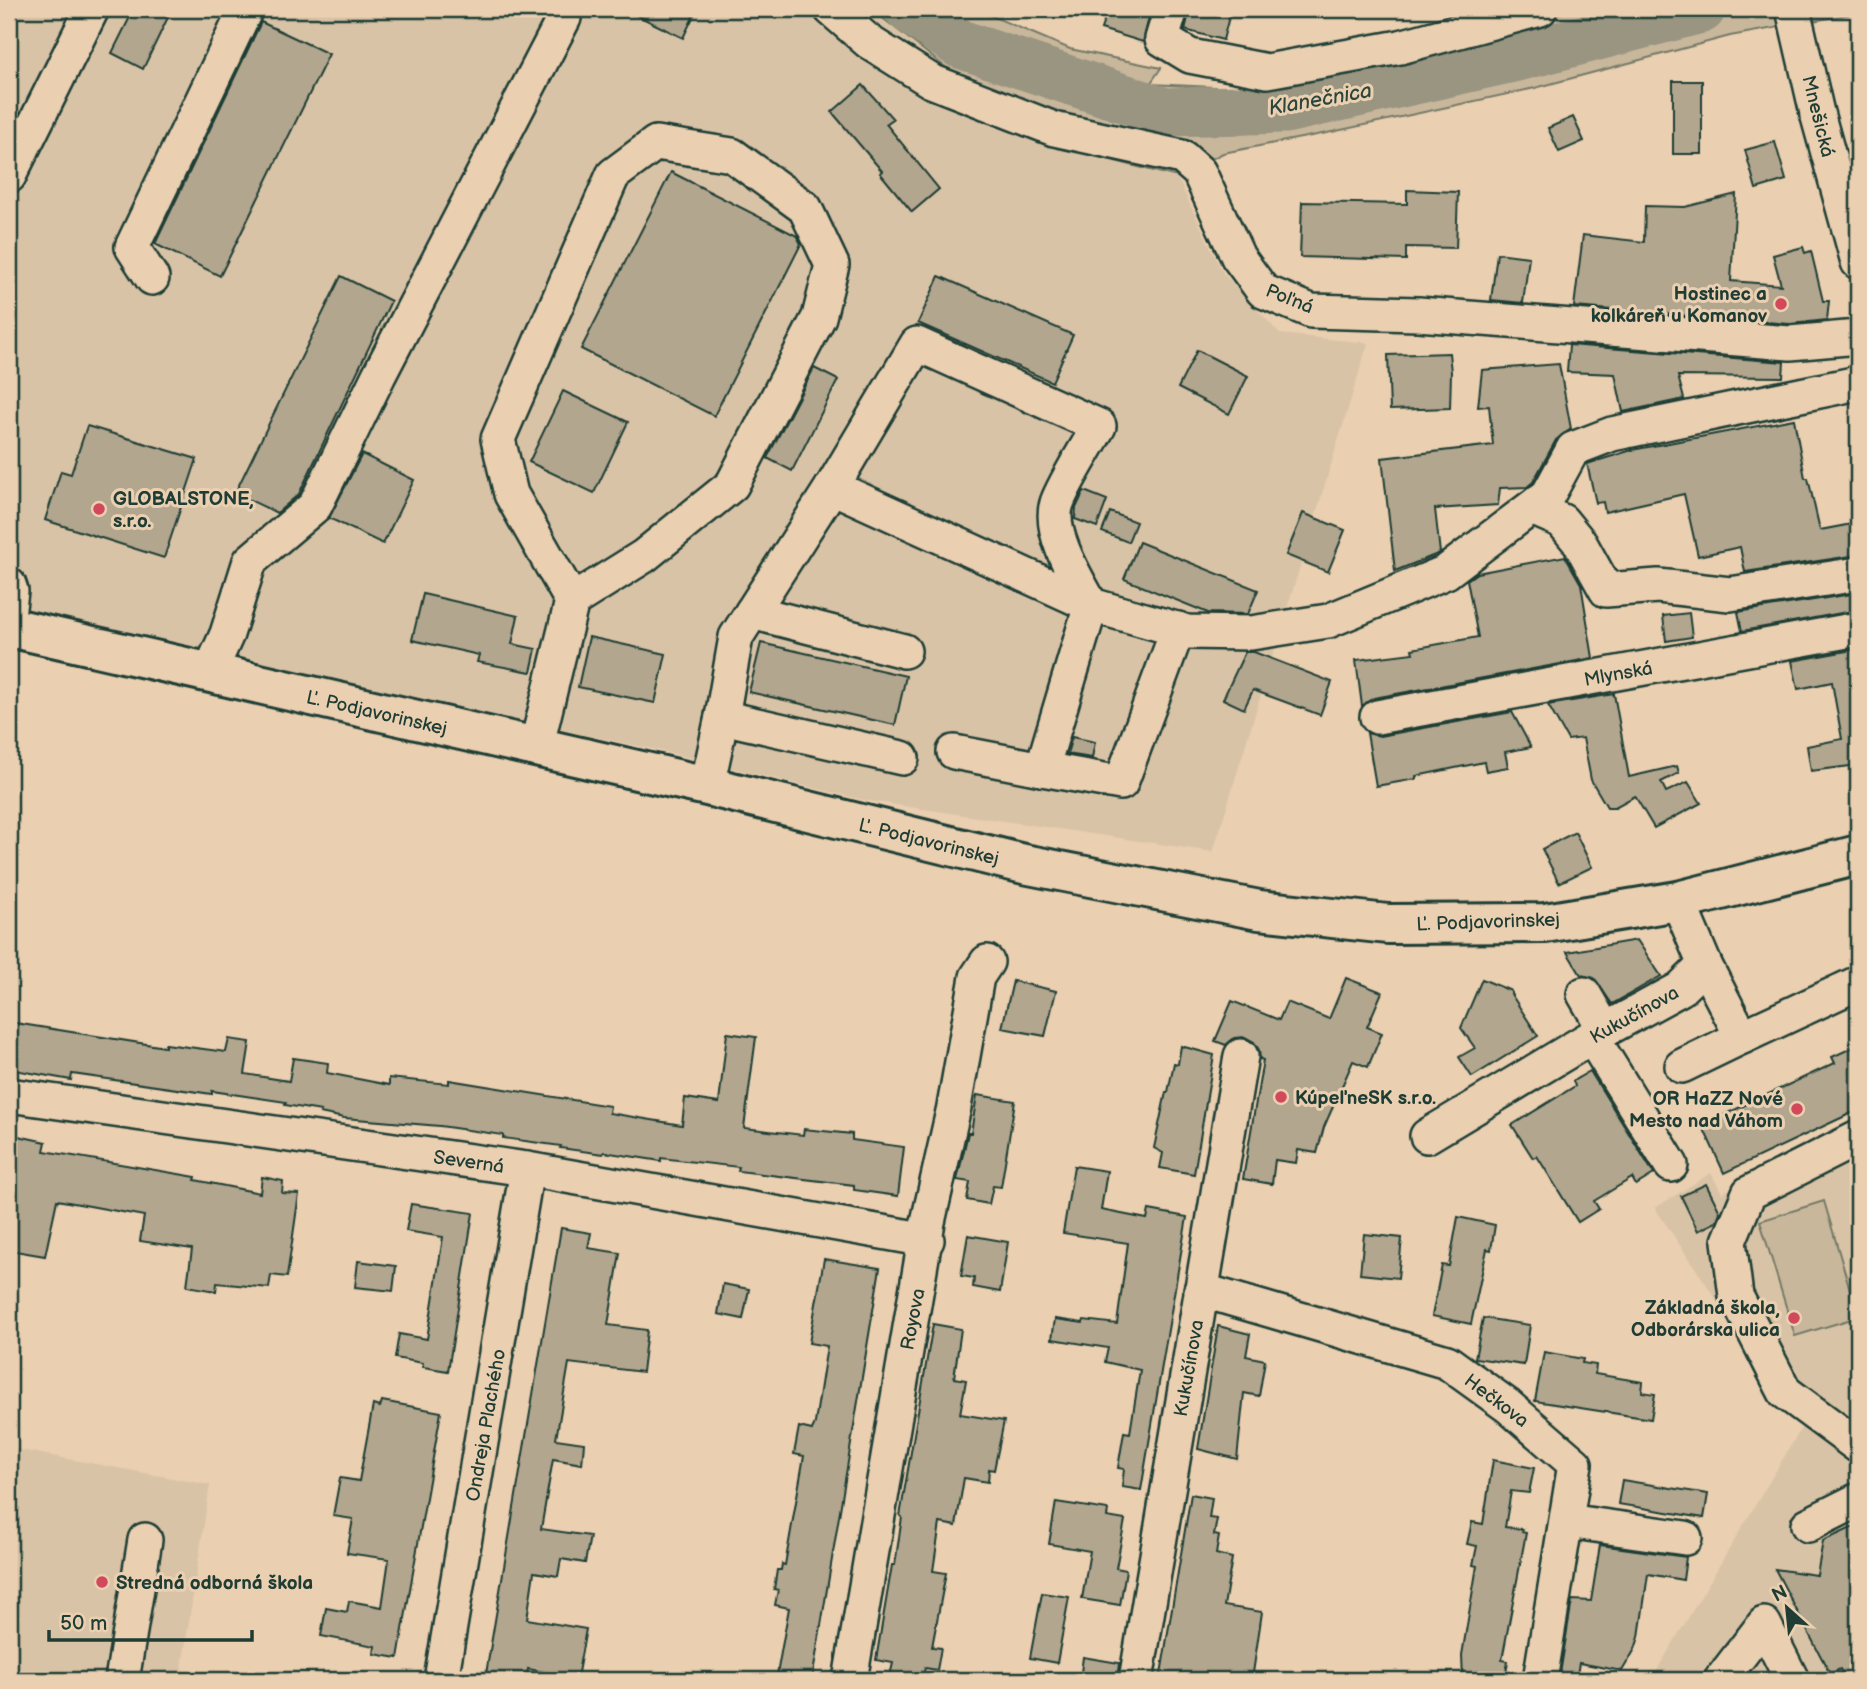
<svg xmlns="http://www.w3.org/2000/svg" width="1867" height="1689" font-family="'Balsamiq Sans',sans-serif">
<style>
.built{fill:#d9c3a6}
.green{fill:#c9b79c;stroke:#747a68;stroke-width:2}
.lines{fill:none;stroke-linecap:round;stroke-linejoin:round}
.river{stroke:#999580;stroke-width:49}
.building{fill:#b2a68e;stroke:#1f3d34;stroke-width:2}
.minor-casing{stroke:#1f3d34;stroke-width:38}
.major-casing{stroke:#1f3d34;stroke-width:44}
.minor{stroke:#eacfb1;stroke-width:33}
.major{stroke:#eacfb1;stroke-width:38}
.poi-dot{fill:#d1495b;stroke:#eacfb1;stroke-width:2.5}
.labels{text-anchor:middle;stroke-width:6;stroke-linejoin:round;paint-order:stroke}
.street-label{font-size:19px;fill:#1f3d34;stroke:#eacfb1}
.poi-label{font-size:19px;font-weight:bold;fill:#1f3d34;stroke:#eacfb1;text-anchor:end}
.water-label{font-size:21px;font-style:italic;fill:#2b463c;stroke:#eacfb1}
</style>
<rect width="100%" height="100%" fill="#eacfb1"/>
<filter id="ink" filterUnits="userSpaceOnUse"><feTurbulence type="fractalNoise" baseFrequency=".0143" numOctaves="2"/><feDisplacementMap in="SourceGraphic" scale="14" xChannelSelector="R" yChannelSelector="G"/><feConvolveMatrix kernelMatrix="1 2 1 2 8 2 1 2 1" color-interpolation-filters="sRGB"/></filter>
<g filter="url(#ink)">
<g class="built">
<polygon points="9,9 871,9 1041,142 1177,177 1223,273 1280,334 1368,343 1213,852 863,800 657,750 318,680 9,608"/>
<polygon points="1858,1122 1858,1680 1651,1680 1802,1427 1655,1208 1711,1173 1722,1193"/>
<polygon points="9,1448 210,1485 180,1680 9,1680"/>
</g>
<g class="green">
<polygon points="871,9 975,9 1070,49 1161,68 1150,84 1281,90 1471,33 1578,9 1858,9 1858,13 1730,36 1535,88 1327,133 1223,153 1177,177 1041,142"/>
<polygon points="1824,1201 1858,1317 1795,1336 1760,1221"/>
</g>
<g class="lines">
<polyline class="river" points="909,9 960,44 1165,112 1285,109 1521,56 1701,9"/>
</g>
<g class="building">
<polygon points="134,9 172,9 143,69 112,53"/>
<polygon points="624,9 697,9 683,38"/>
<polygon points="1108,9 1151,9 1143,42 1101,29"/>
<polygon points="1190,9 1231,9 1223,40 1185,30"/>
<polygon points="261,22 329,54 220,276 155,244"/>
<rect x="1673" y="81" width="29" height="73"/>
<polygon points="863,85 893,119 886,124 939,189 912,212 880,173 882,171 832,112"/>
<polygon points="1573,117 1584,141 1559,152 1548,128"/>
<polygon points="1775,142 1786,180 1756,189 1745,150"/>
<polygon points="671,172 797,236 801,244 714,416 581,349"/>
<polygon points="1407,190 1458,192 1456,248 1406,247 1406,260 1300,257 1302,202 1407,204"/>
<polygon points="1736,194 1731,281 1781,285 1773,255 1803,247 1805,253 1811,251 1823,301 1829,301 1827,320 1790,324 1574,307 1583,235 1644,242 1645,206 1685,207"/>
<polygon points="1497,253 1529,257 1523,303 1491,300"/>
<polygon points="341,276 391,301 299,494 277,513 235,493"/>
<polygon points="939,276 1073,335 1052,382 918,323"/>
<polygon points="1569,345 1784,362 1783,377 1678,376 1684,399 1623,412 1615,374 1567,372"/>
<polygon points="1197,350 1248,376 1229,414 1178,388"/>
<polygon points="1449,353 1451,372 1450,408 1390,410 1388,355"/>
<polygon points="1559,364 1571,429 1556,440 1533,482 1527,487 1500,488 1498,505 1435,509 1440,553 1395,571 1382,458 1493,445 1489,406 1478,407 1482,370"/>
<polygon points="814,368 838,380 792,471 767,458"/>
<polygon points="563,391 628,422 594,493 529,462"/>
<polygon points="1794,419 1805,478 1808,478 1820,530 1852,524 1858,555 1745,572 1740,547 1698,556 1684,494 1605,512 1603,502 1596,503 1587,464 1632,450"/>
<polygon points="87,426 197,459 164,558 45,520 61,471 71,474"/>
<polygon points="362,454 414,480 383,544 329,518"/>
<polygon points="1084,491 1107,500 1097,527 1075,519 1076,508"/>
<polygon points="1110,512 1136,522 1128,542 1102,532"/>
<polygon points="1303,513 1345,530 1328,572 1286,555"/>
<polygon points="1139,542 1258,590 1248,614 1208,613 1124,579"/>
<polygon points="1565,556 1581,584 1593,658 1374,698 1362,706 1356,660 1413,653 1412,649 1478,637 1467,580 1477,573"/>
<polygon points="1858,593 1858,610 1742,631 1738,612"/>
<polygon points="423,594 518,616 512,644 536,649 531,672 477,662 479,655 412,640"/>
<polygon points="1689,613 1692,637 1666,641 1663,616"/>
<polygon points="589,637 666,654 655,703 578,687"/>
<polygon points="761,643 906,676 895,725 749,692"/>
<polygon points="1858,649 1858,765 1811,771 1807,746 1842,739 1832,682 1798,689 1792,661"/>
<polygon points="1245,652 1254,652 1332,682 1320,715 1253,690 1244,709 1223,699"/>
<polygon points="1614,694 1629,777 1677,766 1679,773 1661,782 1666,792 1688,782 1701,803 1654,828 1635,796 1615,807 1607,807 1591,780 1583,738 1568,740 1548,705"/>
<polygon points="1512,712 1531,747 1505,752 1508,767 1486,771 1484,762 1416,776 1416,779 1376,786 1367,733 1380,736"/>
<polygon points="1072,737 1095,742 1092,758 1067,754"/>
<polygon points="1575,832 1592,867 1559,883 1542,849"/>
<polygon points="1637,940 1661,976 1612,1004 1594,978 1581,975 1567,952"/>
<polygon points="1346,978 1382,992 1367,1027 1382,1033 1368,1067 1353,1061 1324,1127 1317,1153 1298,1150 1296,1163 1275,1160 1272,1184 1243,1179 1263,1060 1260,1059 1259,1050 1254,1042 1245,1037 1234,1038 1226,1045 1215,1041 1232,1001 1279,1020 1287,1002 1329,1019"/>
<polygon points="1482,979 1511,991 1511,994 1538,1036 1472,1077 1459,1057 1475,1048 1461,1028"/>
<polygon points="1013,981 1056,991 1045,1036 1002,1028"/>
<polygon points="9,1022 165,1047 165,1044 226,1052 229,1039 250,1042 245,1074 289,1081 293,1058 328,1063 327,1073 389,1085 389,1078 449,1084 449,1080 610,1106 609,1113 682,1125 685,1098 719,1103 727,1033 756,1037 744,1128 803,1135 804,1129 852,1134 852,1140 904,1147 898,1196 854,1190 854,1185 738,1171 739,1167 661,1158 661,1161 604,1152 603,1154 560,1148 561,1146 503,1138 503,1135 440,1126 344,1118 320,1113 321,1111 285,1105 286,1102 212,1091 212,1094 72,1074 71,1080 9,1069"/>
<polygon points="1858,1045 1858,1110 1724,1173 1702,1125 1835,1063 1832,1057"/>
<polygon points="1181,1046 1214,1055 1194,1174 1160,1168 1163,1153 1154,1148 1166,1092 1168,1092 1174,1063 1178,1064"/>
<polygon points="1590,1071 1654,1174 1636,1185 1632,1178 1594,1201 1599,1209 1578,1222 1537,1156 1533,1158 1512,1125 1575,1086 1573,1081"/>
<polygon points="977,1095 1015,1101 1001,1187 993,1186 989,1204 967,1200 970,1182 957,1180 968,1133 971,1133"/>
<polygon points="9,1134 46,1142 44,1151 196,1177 195,1180 260,1193 262,1177 283,1181 282,1193 299,1194 287,1277 271,1275 269,1288 217,1283 216,1291 187,1286 192,1249 140,1241 144,1216 57,1200 45,1256 9,1250"/>
<polygon points="1074,1166 1107,1171 1101,1210 1147,1219 1149,1210 1187,1217 1141,1490 1122,1487 1124,1469 1118,1468 1124,1432 1130,1433 1140,1370 1105,1362 1108,1348 1052,1339 1055,1319 1083,1323 1084,1320 1117,1324 1128,1243 1063,1233"/>
<polygon points="1706,1184 1720,1212 1716,1222 1698,1231 1681,1196"/>
<polygon points="411,1204 473,1213 448,1371 423,1367 423,1363 395,1358 399,1334 427,1339 443,1237 406,1231"/>
<polygon points="1458,1217 1495,1225 1491,1250 1487,1249 1471,1324 1432,1316 1442,1265 1449,1266"/>
<polygon points="561,1228 591,1233 588,1248 620,1253 608,1325 647,1330 642,1372 569,1363 556,1439 584,1443 582,1464 553,1459 541,1529 590,1536 585,1563 561,1559 558,1576 534,1572 527,1619 586,1629 577,1678 528,1669 526,1680 485,1680"/>
<polygon points="1364,1234 1402,1238 1398,1278 1360,1274"/>
<polygon points="968,1235 1008,1242 1000,1292 973,1287 974,1278 961,1276"/>
<polygon points="824,1259 880,1268 812,1680 776,1680 789,1608 775,1605 778,1590 774,1589 777,1570 781,1570 782,1564 785,1565 804,1456 794,1454 799,1427 812,1430 815,1423 827,1346 809,1343"/>
<polygon points="358,1261 396,1266 393,1291 355,1287"/>
<polygon points="723,1284 749,1289 743,1319 718,1314"/>
<polygon points="1483,1318 1530,1325 1524,1365 1475,1358"/>
<polygon points="933,1324 961,1329 954,1378 966,1380 960,1414 1004,1421 994,1470 989,1469 988,1482 964,1478 956,1526 940,1523 933,1571 946,1573 932,1647 941,1648 937,1670 925,1668 922,1680 889,1680 893,1663 876,1660 892,1565 895,1565 902,1517 900,1516"/>
<polygon points="1218,1326 1250,1334 1246,1356 1265,1360 1259,1396 1244,1393 1237,1459 1198,1449"/>
<polygon points="1544,1352 1583,1359 1582,1363 1596,1365 1595,1374 1643,1382 1642,1392 1655,1394 1651,1419 1535,1401"/>
<polygon points="382,1401 441,1412 398,1658 374,1654 375,1646 321,1636 326,1608 347,1612 349,1601 382,1607 389,1559 347,1553 353,1519 333,1516 340,1478 359,1481 373,1405 380,1407"/>
<polygon points="1493,1460 1534,1468 1529,1493 1511,1491 1505,1527 1523,1529 1522,1532 1526,1533 1502,1660 1508,1661 1505,1680 1463,1680 1462,1655 1477,1566 1473,1565 1477,1546 1467,1544 1472,1522 1483,1524"/>
<polygon points="1622,1480 1708,1494 1704,1518 1618,1504"/>
<polygon points="1191,1494 1212,1498 1209,1518 1217,1519 1214,1535 1219,1536 1216,1554 1232,1558 1224,1606 1262,1612 1252,1680 1160,1680"/>
<polygon points="1056,1502 1108,1510 1107,1517 1125,1520 1116,1568 1126,1570 1120,1605 1082,1599 1090,1551 1049,1544"/>
<polygon points="1858,1525 1858,1680 1846,1680 1840,1669 1830,1674 1775,1569 1817,1575 1823,1541"/>
<polygon points="1600,1545 1686,1557 1683,1580 1648,1574 1639,1637 1635,1649 1622,1671 1579,1663 1576,1680 1559,1680 1572,1600 1591,1601"/>
<polygon points="1042,1593 1069,1597 1057,1663 1030,1658"/>
<polygon points="1083,1657 1119,1663 1117,1680 1080,1680"/>
</g>
<g class="lines">
<defs>
<g id="minor">
<polyline points="831,9 869,42 931,81 1054,129 1182,157 1199,172 1238,257 1263,291 1311,311 1418,314 1790,343 1858,337"/>
<polyline points="1171,9 1162,39 1190,56 1267,71 1400,47 1540,9"/>
<polyline points="1793,9 1817,113 1858,262"/>
<polyline points="9,176 92,9"/>
<polyline points="152,278 132,247 246,9"/>
<path d="M 832,487 L 917,344 L 1099,426 C 1087,448 1065,481 1057,503 C 1047,532 1078,581 1091,605 L 1187,632 L 1251,633 L 1328,621 L 1446,572 L 1548,495 L 1573,449 L 1612,434 L 1858,383"/>
<polyline points="1532,508 1562,521 1580,543 1606,590 1658,586 1730,594 1858,574"/>
<polyline points="9,585 11,591 9,608"/>
<polyline points="752,612 904,651"/>
<polyline points="209,674 227,634 250,561 315,506 379,375 564,18"/>
<polyline points="722,717 736,637 832,487 1091,605 1042,769 954,752"/>
<polyline points="1377,717 1858,629"/>
<polyline points="536,748 572,601 644,556 732,485 819,317 832,265 805,208 732,155 656,143 613,175 498,439 511,494 572,601"/>
<polyline points="1042,769 1121,783 1178,629"/>
<polyline points="707,786 722,717 902,758"/>
<polyline points="1705,965 1742,1037 1858,983"/>
<polyline points="1584,994 1605,1030"/>
<polyline points="1592,1037 1671,1165"/>
<polyline points="1682,1066 1742,1037"/>
<polyline points="9,1095 527,1169 927,1240"/>
<polyline points="1427,1136 1592,1037 1680,989 1705,965 1678,901"/>
<polyline points="1858,1138 1749,1193 1729,1241 1736,1296 1785,1392 1858,1446"/>
<polyline points="1201,1290 1447,1362 1508,1406 1575,1464 1540,1680"/>
<polyline points="1567,1521 1685,1538"/>
<polyline points="1808,1525 1858,1500"/>
<polyline points="122,1680 145,1540"/>
<polyline points="441,1680 527,1169"/>
<polyline points="850,1680 928,1222 954,1107 977,977 987,962"/>
<polyline points="1136,1680 1241,1056"/>
<polyline points="1721,1680 1764,1624 1792,1680"/>
</g>
<polyline id="major" points="9,627 707,786 1024,864 1259,910 1388,924 1545,923 1678,901 1858,855"/>
</defs>
<use href="#minor" class="minor-casing"/>
<use href="#major" class="major-casing"/>
<use href="#minor" class="minor"/>
<use href="#major" class="major"/>
</g>
</g>
<g class="poi-dot">
<circle cx="1781" cy="304" r="7"/>
<circle cx="99" cy="509" r="7"/>
<circle cx="1281" cy="1097" r="7"/>
<circle cx="1797" cy="1109" r="7"/>
<circle cx="1794" cy="1318" r="7"/>
<circle cx="102" cy="1582" r="7"/>
</g>
<g class="labels">
<g class="street-label">
<text transform="translate(1819 116) rotate(76)" y="7">Mnešická</text>
<text transform="translate(1290 298) rotate(22)" y="7">Poľná</text>
<text transform="translate(1618 673) rotate(-10)" y="7">Mlynská</text>
<text transform="translate(377 712) rotate(13)" y="7">Ľ. Podjavorinskej</text>
<text transform="translate(929 841) rotate(14)" y="7">Ľ. Podjavorinskej</text>
<text transform="translate(1488 921) rotate(-2)" y="7">Ľ. Podjavorinskej</text>
<text transform="translate(1634 1014) rotate(-29)" y="7">Kukučínova</text>
<text transform="translate(469 1161) rotate(8)" y="7">Severná</text>
<text transform="translate(912 1319) rotate(-79)" y="7">Royova</text>
<text transform="translate(1188 1368) rotate(-80)" y="7">Kukučínova</text>
<text transform="translate(1497 1400) rotate(37)" y="7">Hečkova</text>
<text transform="translate(485 1425) rotate(-80)" y="7">Ondreja Plachého</text>
</g>
<g class="poi-label">
<text x="1767" y="300">Hostinec a<tspan x="1767" dy="22">kolkáreň u Komanov</tspan></text>
<text x="113" y="505" text-anchor="start">GLOBALSTONE,<tspan x="113" dy="22">s.r.o.</tspan></text>
<text x="1295" y="1104" text-anchor="start">KúpeľneSK s.r.o.</text>
<text x="1783" y="1105">OR HaZZ Nové<tspan x="1783" dy="22">Mesto nad Váhom</tspan></text>
<text x="1780" y="1314">Základná škola,<tspan x="1780" dy="22">Odborárska ulica</tspan></text>
<text x="116" y="1589" text-anchor="start">Stredná odborná škola</text>
</g>
<g class="water-label">
<text transform="translate(1320 99) rotate(-10)" y="7">Klanečnica</text>
</g>
</g>
<rect width="1867" height="1689" fill="none" stroke="#eacfb1" stroke-width="35"/>
<rect x="18" y="18" width="1832" height="1654" fill="none" stroke="#1f3d34" stroke-width="2.5" filter="url(#ink)"/>
<g transform="translate(1787 1608) rotate(333)" stroke="#eacfb1" stroke-width="5" paint-order="stroke">
<path d="M0-5L12 26L0 18L-12 26Z" fill="#1f3d34"/>
<text y="-10" font-size="19" font-weight="bold" text-anchor="middle" fill="#1f3d34">N</text>
</g>
<path d="M49 1630v10h203v-10" fill="none" stroke="#1f3d34" stroke-width="3.5"/>
<text x="60" y="1630" font-size="21" fill="#1f3d34" stroke="#eacfb1" stroke-width="5" paint-order="stroke">50 m</text>
</svg>
